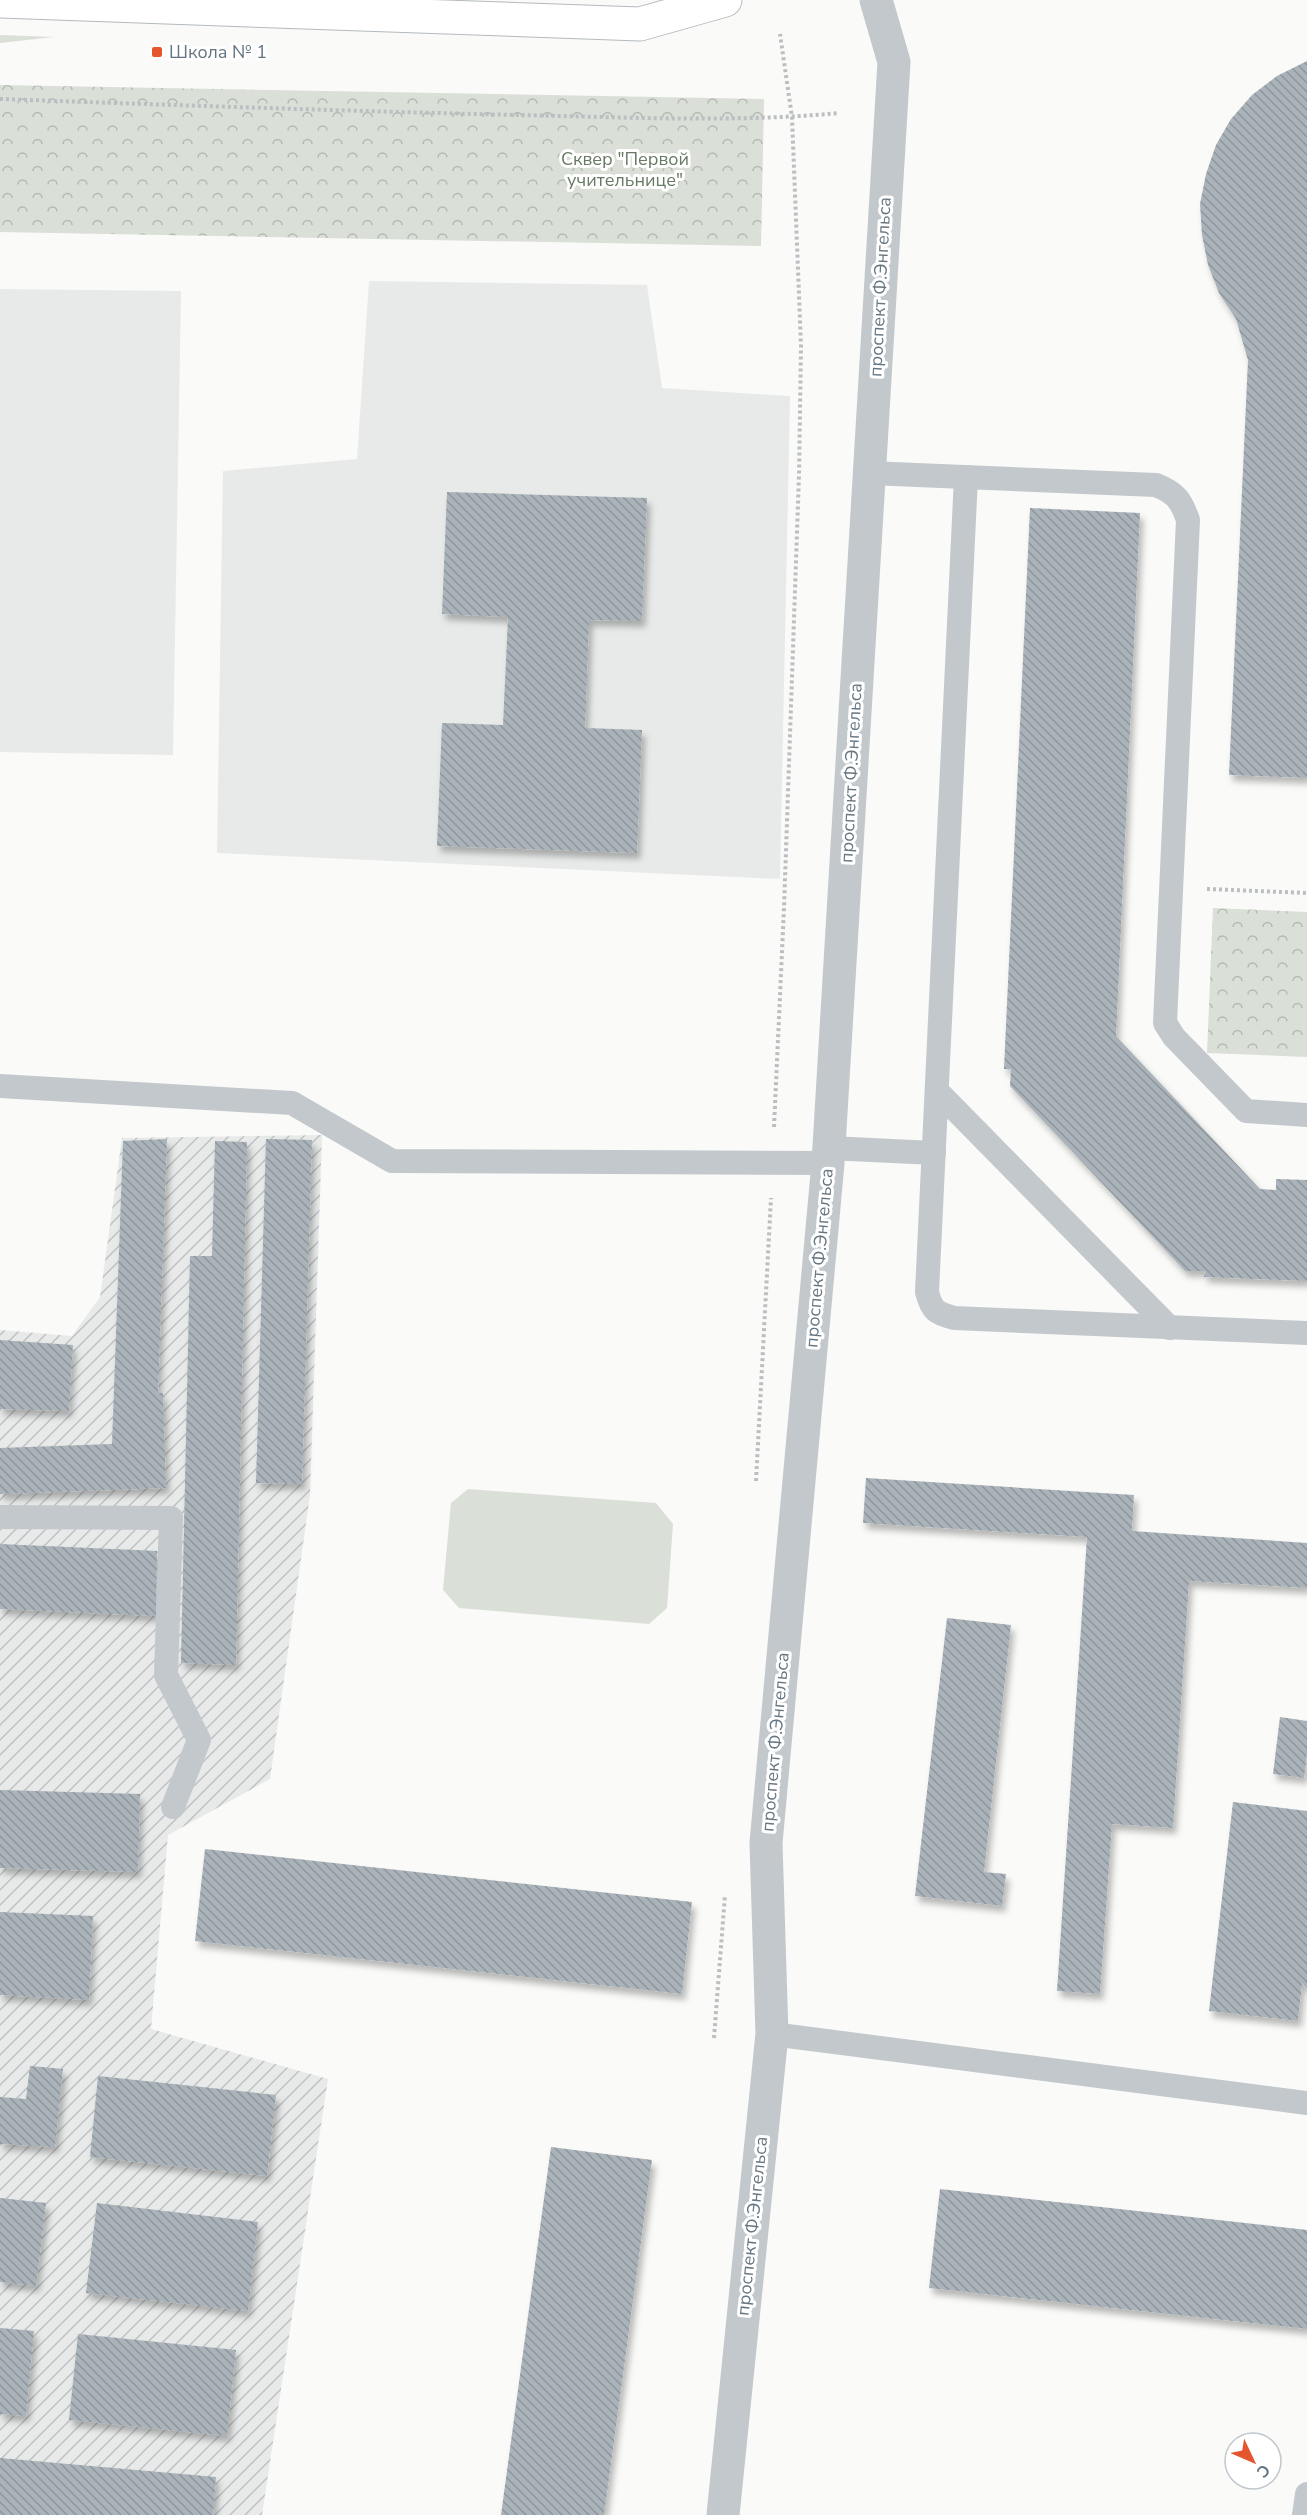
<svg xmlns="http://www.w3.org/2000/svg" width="1307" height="2515" font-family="'Nunito Sans',sans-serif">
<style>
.built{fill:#e8e9e9}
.industrial{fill:url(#industrial-furrows)}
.grass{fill:#dadfd7}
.forest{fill:url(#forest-crowns)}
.building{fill:url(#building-back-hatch);filter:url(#shadow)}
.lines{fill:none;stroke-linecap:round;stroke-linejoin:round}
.secondary-casing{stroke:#b3babf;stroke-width:35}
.path{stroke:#bbbfc2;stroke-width:4;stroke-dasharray:3 3;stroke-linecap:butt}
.lane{stroke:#c3c8cc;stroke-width:24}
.street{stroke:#c3c8cc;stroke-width:33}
.secondary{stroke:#fff;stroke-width:33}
.poi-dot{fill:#e4572e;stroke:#fff;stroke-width:2}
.labels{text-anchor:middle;stroke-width:6;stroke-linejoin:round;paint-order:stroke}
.poi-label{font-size:18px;fill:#657683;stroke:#fff;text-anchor:start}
.park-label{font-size:18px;fill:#687a64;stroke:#fff}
.street-label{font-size:18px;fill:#657683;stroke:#fff}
</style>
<defs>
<pattern id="industrial-furrows" width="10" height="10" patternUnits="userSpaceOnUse" patternTransform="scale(1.5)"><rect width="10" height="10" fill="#e8e9e9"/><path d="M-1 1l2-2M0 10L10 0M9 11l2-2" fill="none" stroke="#c0c1c2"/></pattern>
<pattern id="forest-crowns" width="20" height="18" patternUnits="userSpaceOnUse" patternTransform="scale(1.5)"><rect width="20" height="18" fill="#dadfd7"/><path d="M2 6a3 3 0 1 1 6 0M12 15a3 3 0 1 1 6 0" fill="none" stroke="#b4b9b4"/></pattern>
<pattern id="building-back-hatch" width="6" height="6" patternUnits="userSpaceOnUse" patternTransform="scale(1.5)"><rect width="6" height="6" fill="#aab3b9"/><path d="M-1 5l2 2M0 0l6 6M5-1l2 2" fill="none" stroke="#8e969c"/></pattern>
<filter id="shadow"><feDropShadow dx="3.5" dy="6" stdDeviation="3" flood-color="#0004"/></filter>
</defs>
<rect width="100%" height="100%" fill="#fafaf8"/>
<g class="built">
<polygon points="369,281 647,285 662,388 790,396 780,879 217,853 223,471 357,459"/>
<polygon points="0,289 181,291 173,755 0,752"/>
</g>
<polygon class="industrial" points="322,1135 310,1495 270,1779 168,1835 151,2029 328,2079 262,2515 0,2515 0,1330 72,1336 100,1297 122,1138"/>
<g class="grass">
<polygon points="0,35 54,37 0,43"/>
<polygon points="468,1489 656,1503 673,1524 667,1608 649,1624 459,1608 443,1590 451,1503"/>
</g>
<g class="forest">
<polygon points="0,85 764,99 761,246 0,232"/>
<polygon points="1213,908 1307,912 1307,1057 1207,1053"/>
</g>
<g class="building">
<polygon points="1307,61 1307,778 1229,775 1248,360 1236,319 1219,293 1208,265 1202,235 1200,204 1206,174 1216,145 1231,119 1252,95 1277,76"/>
<polygon points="447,492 647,498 642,621 589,620 585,728 642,730 637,853 437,846 442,723 503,725 508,617 442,614"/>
<polygon points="1030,508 1140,513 1116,1036 1260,1189 1276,1190 1276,1179 1307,1180 1307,1281 1204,1277 1205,1271 1185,1271 1010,1086 1011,1069 1004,1069"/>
<polygon points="167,1139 158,1393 163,1393 166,1488 0,1494 0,1448 112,1444 123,1141"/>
<polygon points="266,1139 312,1140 302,1484 256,1483"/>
<polygon points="215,1141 247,1142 236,1665 181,1663 190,1256 212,1256"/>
<polygon points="0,1340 73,1345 69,1411 0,1409"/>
<polygon points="866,1478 1134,1495 1132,1531 1307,1543 1307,1588 1189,1581 1173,1828 1112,1824 1100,1994 1057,1991 1087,1537 863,1523"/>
<polygon points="0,1544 157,1551 156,1616 0,1609"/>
<polygon points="947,1618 1011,1625 984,1872 1006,1874 1002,1906 915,1896"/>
<polygon points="1280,1717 1307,1721 1307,1753 1304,1778 1273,1774"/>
<polygon points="0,1790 140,1794 138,1872 0,1868"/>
<polygon points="1233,1802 1307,1811 1307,1989 1302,1983 1298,2021 1209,2011"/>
<polygon points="205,1849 692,1902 682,1994 195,1941"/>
<polygon points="0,1912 93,1916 89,2000 0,1995"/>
<polygon points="30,2066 63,2069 55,2147 0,2144 0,2097 26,2099"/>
<polygon points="98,2076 276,2095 267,2176 90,2157"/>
<polygon points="551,2147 652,2160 604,2515 501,2515"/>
<polygon points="940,2189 1307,2230 1307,2329 929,2288"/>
<polygon points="0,2198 46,2203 36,2286 0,2282"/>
<polygon points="97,2203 258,2222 248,2311 86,2293"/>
<polygon points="0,2328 34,2331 26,2416 0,2414"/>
<polygon points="78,2334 236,2350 227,2436 69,2420"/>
<polygon points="0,2458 216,2477 213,2515 0,2515"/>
</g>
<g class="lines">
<defs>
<polyline id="secondary" points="0,1 640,24 725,0"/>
</defs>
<use href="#secondary" class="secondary-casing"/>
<g class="path">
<path d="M 0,99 C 172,105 344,111 517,115 C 624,117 732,123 839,113"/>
<polyline points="1207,889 1307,893"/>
<polyline points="774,1127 784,908 799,475 801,346 792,117 780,34"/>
<polyline points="756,1481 771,1198"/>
<polyline points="714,2038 725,1895"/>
</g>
<g class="lane">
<path d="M 869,473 L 1156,485 C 1176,493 1181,500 1188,520 L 1165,1023 L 1174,1037 L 1246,1111 L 1307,1115"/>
<path d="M 966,477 L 927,1292 C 932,1311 936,1313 954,1318 L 1307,1333"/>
<polyline points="0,1086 292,1103 392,1161 828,1163"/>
<polyline points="937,1091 1170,1328"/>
<polyline points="829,1148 934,1153"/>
<polyline points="0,1517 171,1518 166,1675 199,1740 173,1807"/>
<polyline points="772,2034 1307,2103"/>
<polyline points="1304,2515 1307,2494"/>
</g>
<polyline class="street" points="723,2515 772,2034 766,1843 828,1163 894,62 876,0"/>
<use href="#secondary" class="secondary"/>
</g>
<rect class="poi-dot" x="151" y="46" width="12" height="12" rx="3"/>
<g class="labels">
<g class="poi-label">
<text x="169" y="58">Школа № 1</text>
</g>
<g class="park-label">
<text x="625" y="165">Сквер "Первой<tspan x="625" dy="21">учительнице"</tspan></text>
</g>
<g class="street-label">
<text transform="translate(880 287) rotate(-87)" y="6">проспект Ф.Энгельса</text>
<text transform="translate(851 773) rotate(-87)" y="6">проспект Ф.Энгельса</text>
<text transform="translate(819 1258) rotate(-85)" y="6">проспект Ф.Энгельса</text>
<text transform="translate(775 1742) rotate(-85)" y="6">проспект Ф.Энгельса</text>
<text transform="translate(752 2226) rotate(-84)" y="6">проспект Ф.Энгельса</text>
</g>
</g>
<g transform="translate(1253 2461) rotate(134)"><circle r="28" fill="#ffffff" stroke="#c1c8cd" stroke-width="1.5"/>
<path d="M0-4.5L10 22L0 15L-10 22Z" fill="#e4572e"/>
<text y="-9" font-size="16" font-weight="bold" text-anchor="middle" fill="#657683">С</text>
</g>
</svg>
